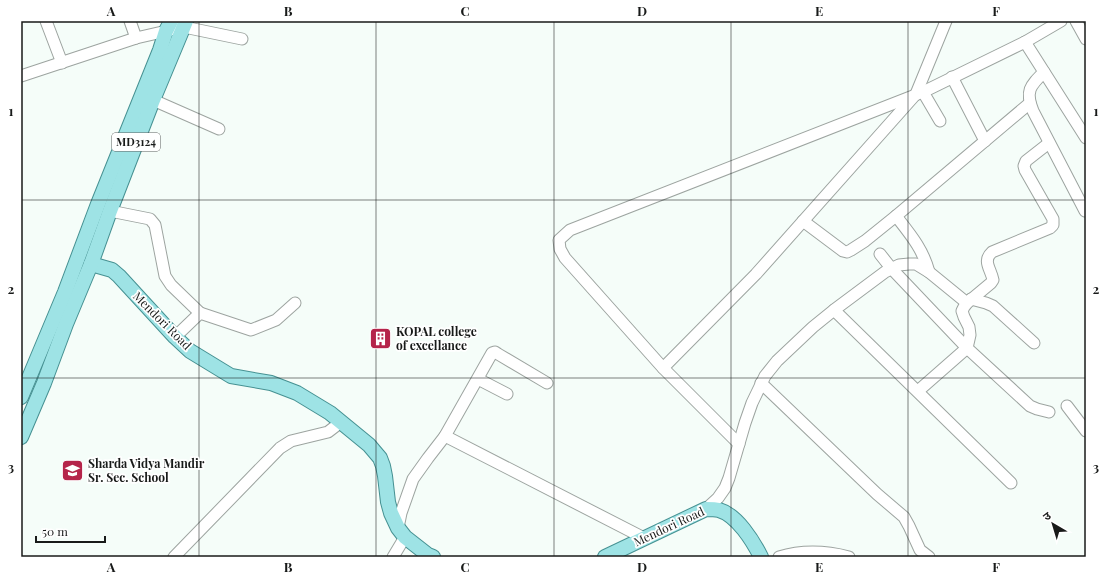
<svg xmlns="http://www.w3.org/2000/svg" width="1107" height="578" font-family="'Playfair Display','Noto Sans Devanagari',serif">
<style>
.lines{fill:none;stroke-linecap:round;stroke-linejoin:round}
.minor-casing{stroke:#9da4a0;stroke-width:13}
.major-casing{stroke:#469192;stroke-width:16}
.minor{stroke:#fff;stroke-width:11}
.major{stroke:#9ee3e5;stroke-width:14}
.grid{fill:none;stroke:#181a19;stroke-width:1;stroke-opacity:0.55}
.labels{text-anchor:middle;stroke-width:3.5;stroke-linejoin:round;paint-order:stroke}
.shield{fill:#fff;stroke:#5d5f5e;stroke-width:1}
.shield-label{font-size:11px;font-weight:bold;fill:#181a19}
.street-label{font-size:12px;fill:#181a19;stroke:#fff}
.poi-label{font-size:12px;font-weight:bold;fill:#181a19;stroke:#fff;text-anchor:start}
.neatline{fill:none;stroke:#181a19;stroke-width:1.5}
.grid-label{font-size:13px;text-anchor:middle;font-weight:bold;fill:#181a19}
</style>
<rect width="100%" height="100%" fill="#f5fdf9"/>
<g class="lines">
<defs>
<g id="minor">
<polyline points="46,21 62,63"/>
<polyline points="130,21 136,38"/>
<polyline points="1076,21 1086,39"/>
<polyline points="1025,42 1086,138"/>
<path d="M 1044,72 C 1030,86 1025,91 1033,111 L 1085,211"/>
<polyline points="21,76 136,38 184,27 242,39"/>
<polyline points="952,77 985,141"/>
<polyline points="923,92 940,121"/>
<polyline points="153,100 219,129"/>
<polyline points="110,211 150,219 155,225 165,276 171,285 200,313"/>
<path d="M 896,216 C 910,234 923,249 929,272"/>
<polyline points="803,221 843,251 847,252 851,250 865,241 896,216 1030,103"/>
<polyline points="880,254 891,268 967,348 1030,406 1037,409 1049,412"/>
<polyline points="971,299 986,303 993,306 1034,343"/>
<polyline points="834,310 1011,483"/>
<polyline points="175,337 200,313 251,330 276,320 295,303"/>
<polyline points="663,368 756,274 916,94 946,21"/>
<polyline points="478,379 507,394"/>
<polyline points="761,383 877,494 904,517 909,526 920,550 929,557"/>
<path d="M 918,391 L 967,348 L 970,335 L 969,327 L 964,317 L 962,311 L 964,307 L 967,303 L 991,283 L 993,280 C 991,269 982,261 992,252 L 1050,228 L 1053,225 L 1053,219 L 1025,170 L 1024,166 L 1026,161 L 1049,143"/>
<polyline points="1067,406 1086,431"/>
<polyline points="445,436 644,538"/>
<polyline points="739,444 663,368 565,258 560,249 559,240 570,230 923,92 1025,42 1061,21"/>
<polyline points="706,509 718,498 725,488 729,478 745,423 752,403 765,376 777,361 813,327 834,310 885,272 899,265 909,264 916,264 929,272 967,303"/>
<polyline points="398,528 401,513 413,479 428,458 445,436 492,353 495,352 498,354 547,383"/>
<polyline points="174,557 280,448 291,441 328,432 341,422"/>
<polyline points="393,557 405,537"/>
<path d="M 779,557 C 802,550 826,551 849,557"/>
</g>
<g id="major">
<polyline points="91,264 112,270 119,276 175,337 190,351 231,376 271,383 297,393 330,413 369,445 380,458 383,466 385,476 388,502 391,513 398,528 405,537 428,555 433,557"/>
<polyline points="21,397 65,292 98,204 160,50 166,31 171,21"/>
<polyline points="21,437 44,383 66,324 91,264 110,211 153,100 186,21"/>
<path d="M 605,557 L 706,509 C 710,509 715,509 719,510 C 737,515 753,541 761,557"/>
</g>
</defs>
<use href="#minor" class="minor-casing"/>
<use href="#major" class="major-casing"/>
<use href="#minor" class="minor"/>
<use href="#major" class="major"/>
</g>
<path class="grid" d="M 199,21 L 199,557M 376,21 L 376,557M 554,21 L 554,557M 731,21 L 731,557M 908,21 L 908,557M 21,200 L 1086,200M 21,378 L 1086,378"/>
<defs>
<symbol id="building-square" viewBox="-11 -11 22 22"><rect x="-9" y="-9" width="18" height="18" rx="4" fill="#b5244a" stroke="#fff"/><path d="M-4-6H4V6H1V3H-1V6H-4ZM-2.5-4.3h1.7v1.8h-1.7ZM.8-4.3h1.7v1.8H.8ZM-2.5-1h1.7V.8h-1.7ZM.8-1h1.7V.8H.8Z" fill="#fff"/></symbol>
<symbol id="school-square" viewBox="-11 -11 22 22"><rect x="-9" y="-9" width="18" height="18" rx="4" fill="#b5244a" stroke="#fff"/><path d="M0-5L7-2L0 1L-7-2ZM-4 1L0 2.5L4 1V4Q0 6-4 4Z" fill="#fff"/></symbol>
</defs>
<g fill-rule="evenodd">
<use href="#building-square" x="368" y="326" width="25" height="25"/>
<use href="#school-square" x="60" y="458" width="25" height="25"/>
</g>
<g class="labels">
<rect class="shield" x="112" y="133" width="48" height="18" rx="3"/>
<g class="shield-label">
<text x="136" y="146">MD3124</text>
</g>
<g class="street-label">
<text transform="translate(162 321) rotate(45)" y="4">Mendori Road</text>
<text transform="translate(669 527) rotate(-25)" y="4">Mendori Road</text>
</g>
<g class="poi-label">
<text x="396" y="336">KOPAL college<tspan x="396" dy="14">of excellance</tspan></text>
<text x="88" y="468">Sharda Vidya Mandir<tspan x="88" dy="14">Sr. Sec. School</tspan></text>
</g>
</g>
<rect width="1107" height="578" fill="none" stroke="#ffffff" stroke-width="44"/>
<g transform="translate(1053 524) rotate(322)" stroke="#ffffff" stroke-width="3" paint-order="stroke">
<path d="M0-3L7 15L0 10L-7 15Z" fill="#181a19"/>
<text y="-6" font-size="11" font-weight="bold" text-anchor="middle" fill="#181a19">उ</text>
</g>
<path d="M36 536v6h69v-6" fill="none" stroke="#181a19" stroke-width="2"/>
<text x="42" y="536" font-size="12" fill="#181a19" stroke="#ffffff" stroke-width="3" paint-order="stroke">50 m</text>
<rect x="22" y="22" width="1063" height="534" class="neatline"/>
<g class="grid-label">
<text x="111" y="16">A</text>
<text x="288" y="16">B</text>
<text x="465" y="16">C</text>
<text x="642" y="16">D</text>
<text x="819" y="16">E</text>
<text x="996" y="16">F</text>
<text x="11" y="116">1</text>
<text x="1096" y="116">1</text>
<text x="11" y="294">2</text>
<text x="1096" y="294">2</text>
<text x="11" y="472">3</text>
<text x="1096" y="472">3</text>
<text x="111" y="572">A</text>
<text x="288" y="572">B</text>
<text x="465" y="572">C</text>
<text x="642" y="572">D</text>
<text x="819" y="572">E</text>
<text x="996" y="572">F</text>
</g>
</svg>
